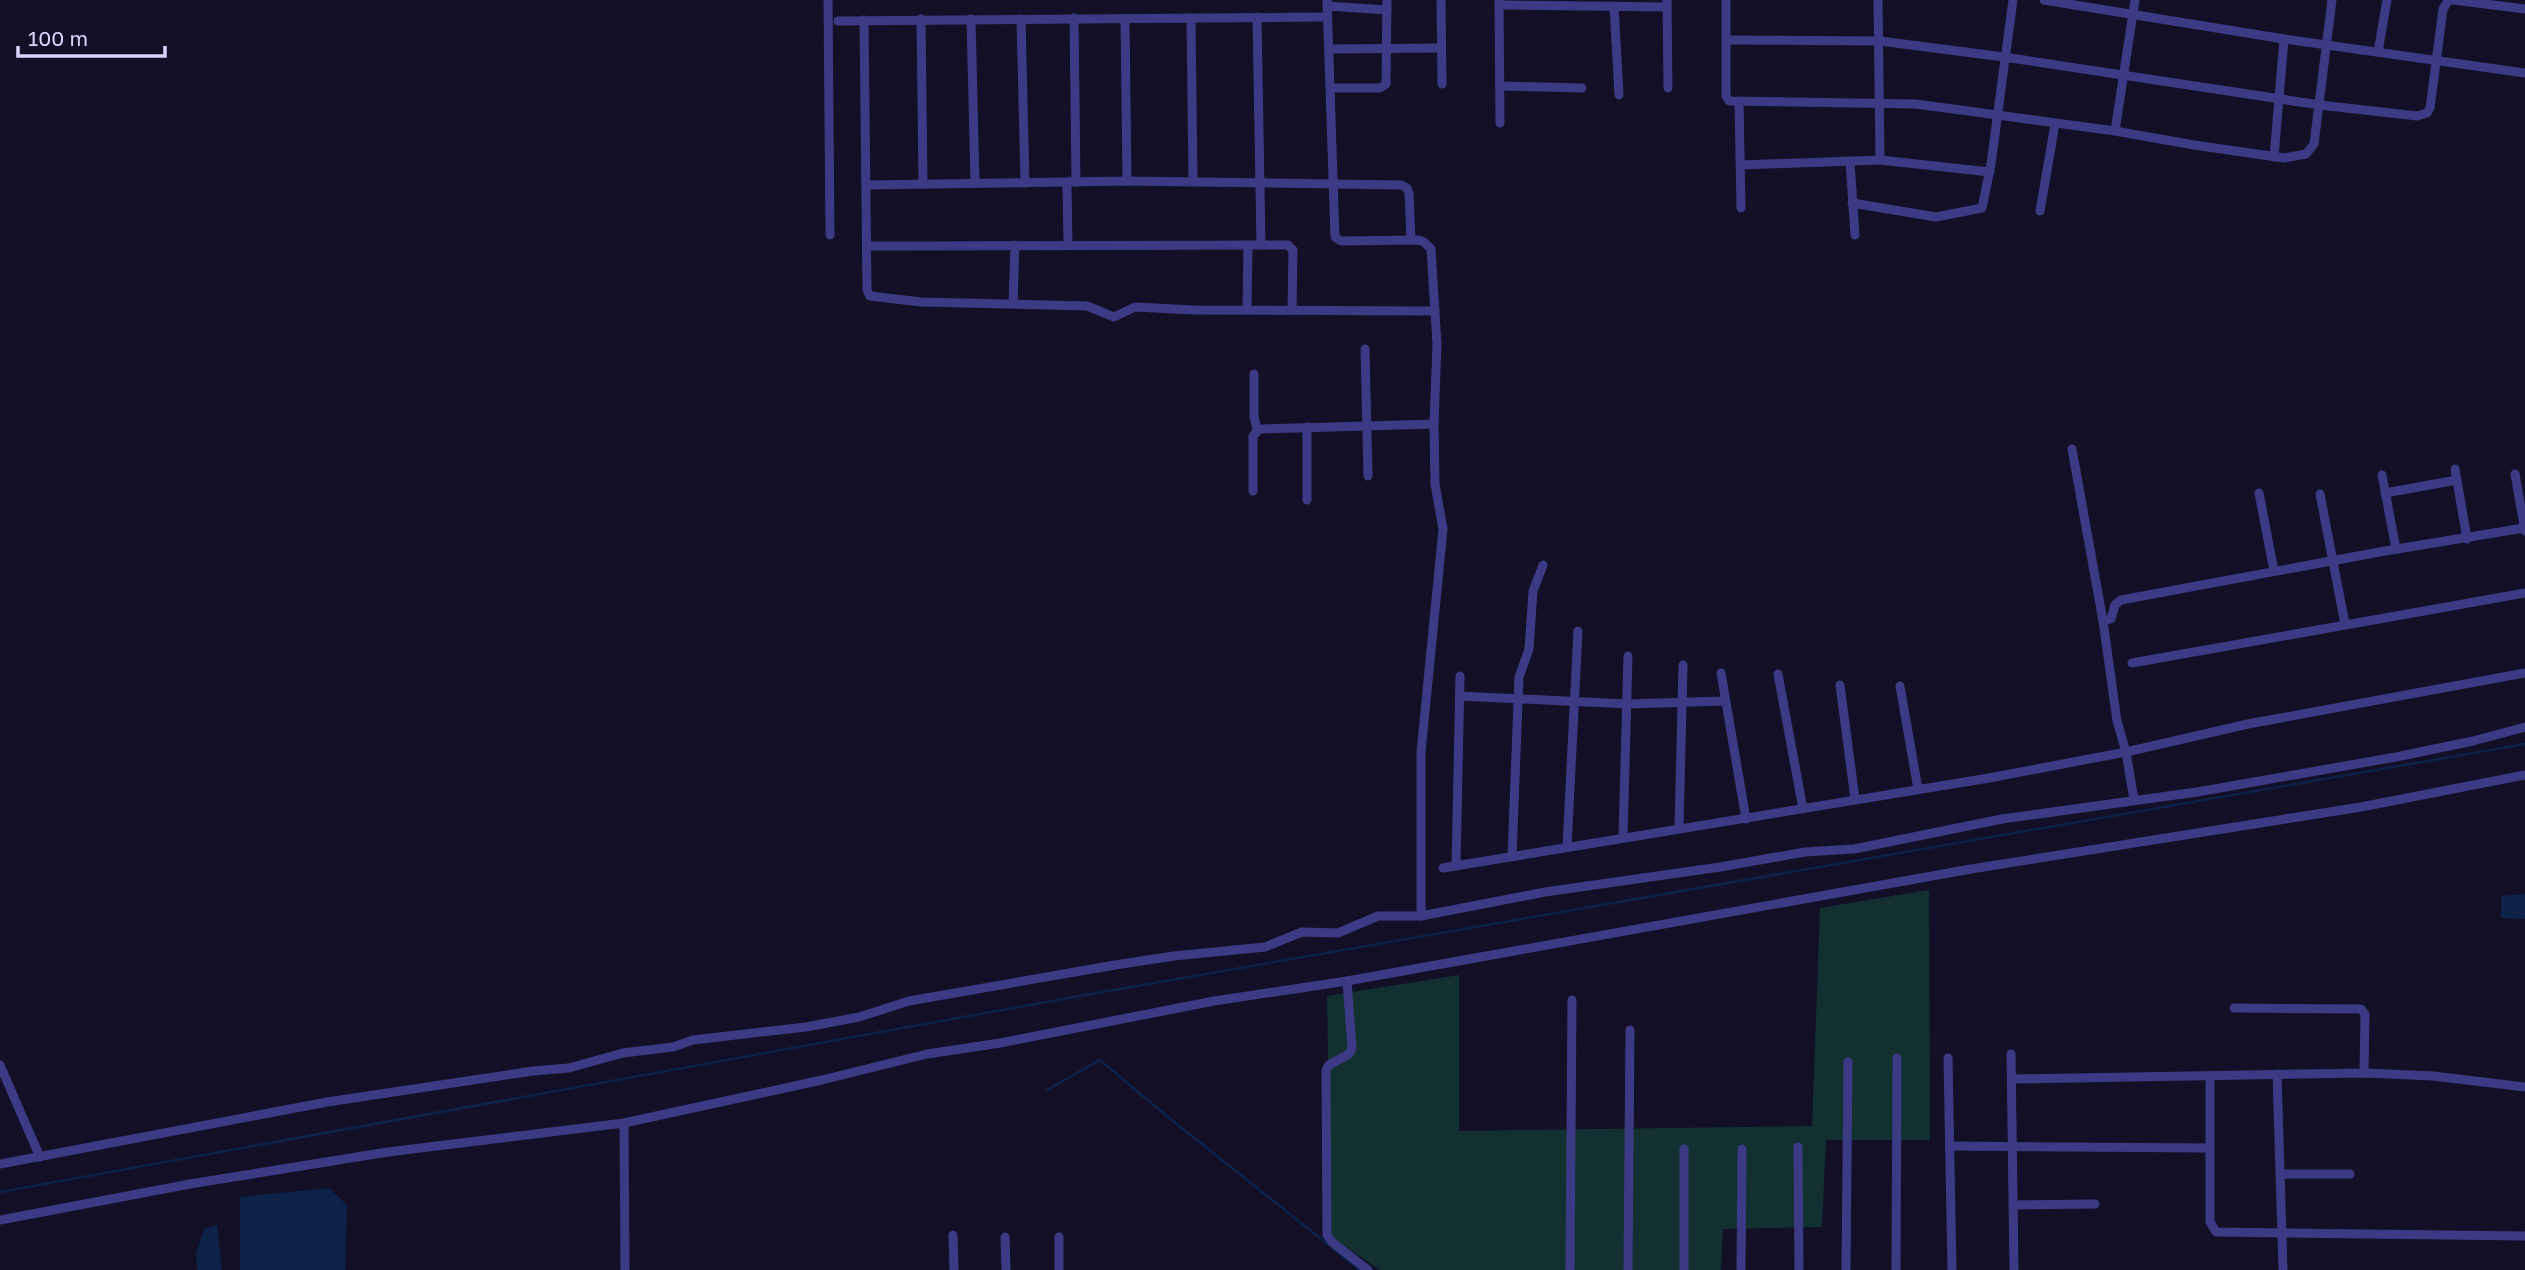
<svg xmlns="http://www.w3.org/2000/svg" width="2525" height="1270" font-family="'Golos Text',sans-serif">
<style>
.green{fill:#12302f}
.water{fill:#0c2248}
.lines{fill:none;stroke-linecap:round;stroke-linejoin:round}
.stream{stroke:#0c2248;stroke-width:2.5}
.minor{stroke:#3d3a85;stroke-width:9}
</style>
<rect width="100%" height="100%" fill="#130f26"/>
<polygon class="green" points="1929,890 1930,1140 1826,1140 1822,1227 1723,1229 1721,1270 1380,1270 1331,1237 1327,996 1459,975 1459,1131 1812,1126 1820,908"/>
<g class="water">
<polygon points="2525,894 2525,919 2501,918 2501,896"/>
<polygon points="329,1188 347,1205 345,1270 240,1270 240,1197"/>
<polygon points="217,1225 222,1270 197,1270 196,1254 204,1229"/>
</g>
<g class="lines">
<g class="stream">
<polyline points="1047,1090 1100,1060 1163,1113 1360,1270"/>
<polyline points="0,1192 1068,998 2525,744"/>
</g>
<g class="minor">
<polyline points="828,0 830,235"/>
<polyline points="1327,0 1335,237 1341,241 1418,240 1424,242 1431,249 1437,344 1434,424 1435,484 1443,529 1421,752 1421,916"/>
<polyline points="1441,0 1442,84"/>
<polyline points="1499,0 1500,123"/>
<polyline points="1667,0 1668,88"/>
<polyline points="1726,0 1726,96 1729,101 1916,104 2115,131 2194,145 2284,158 2306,154 2314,144 2332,0"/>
<polyline points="1878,0 1880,160"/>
<polyline points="2044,0 2284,39 2525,73"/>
<polyline points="2454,0 2525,9"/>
<polyline points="1499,5 1667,7"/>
<polyline points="1327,6 1387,10"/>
<polyline points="1614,6 1619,95"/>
<polyline points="1257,17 1261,245"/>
<polyline points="1074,18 1076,182"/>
<polyline points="1191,18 1193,182"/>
<polyline points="921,19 923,184"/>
<polyline points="971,19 975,183"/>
<polyline points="1021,19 1025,183"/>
<polyline points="1125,19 1127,181"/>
<polyline points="864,20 867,290 870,296 921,302 1087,306 1114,317 1135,307 1194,310 1435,311"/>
<polyline points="838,21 1327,17"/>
<polyline points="1726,40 1880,41 2004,57 2320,105 2417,116 2427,113 2430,108 2443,9 2448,1 2452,0"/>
<polyline points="1329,49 1441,48"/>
<polyline points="2378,52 2387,0"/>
<polyline points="1500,86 1582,88"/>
<polyline points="1331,88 1380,88 1386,84 1387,0"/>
<polyline points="1739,101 1741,208"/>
<polyline points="2115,131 2135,0"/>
<polyline points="2274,157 2284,39"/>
<polyline points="1850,162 1855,235"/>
<polyline points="1741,165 1880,160 1990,172"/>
<polyline points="1067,182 1068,245"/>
<polyline points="867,185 1127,181 1401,185 1407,188 1409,193 1411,240"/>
<polyline points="1852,203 1936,217 1982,208 1991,164 2013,0"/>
<polyline points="2040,211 2055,124"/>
<polyline points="867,246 1288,245 1293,250 1292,310"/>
<polyline points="1013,303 1015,245"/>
<polyline points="1247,310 1248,245"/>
<polyline points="1365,349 1368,476"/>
<polyline points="1254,374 1254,416 1257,430"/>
<polyline points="2072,449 2103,621 2117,721 2126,752 2134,800"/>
<polyline points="2455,469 2467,539"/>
<polyline points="2515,474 2525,531"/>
<polyline points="2382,475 2396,549"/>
<polyline points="1253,491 1253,436 1259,429 1434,424"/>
<polyline points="2259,493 2274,571"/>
<polyline points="2385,493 2457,480"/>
<polyline points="2320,494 2345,624"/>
<polyline points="1307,500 1307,427"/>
<polyline points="2103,621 2111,619 2115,605 2121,600 2385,551 2524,528"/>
<polyline points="2132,663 2525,593"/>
<polyline points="1721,673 1746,819"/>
<polyline points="1778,674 1803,809"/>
<polyline points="1840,685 1855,799"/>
<polyline points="1900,686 1918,789"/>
<polyline points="1460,696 1627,704 1725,701"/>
<polyline points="1679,828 1683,665"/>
<polyline points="1623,837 1628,656"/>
<polyline points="1567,847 1578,631"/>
<polyline points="1512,856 1519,677 1529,649 1533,591 1543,565"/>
<polyline points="1456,866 1460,676"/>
<polyline points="1443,868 1989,778 2126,752 2248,724 2525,673"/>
<polyline points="1347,981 1352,1048 1349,1054 1329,1065 1326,1070 1327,1235 1332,1242 1368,1270"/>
<polyline points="2234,1008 2361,1009 2365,1014 2364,1073"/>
<polyline points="2011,1054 2014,1270"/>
<polyline points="1948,1058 1952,1270"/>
<polyline points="0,1065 40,1157"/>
<polyline points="2277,1074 2283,1270"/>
<polyline points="2210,1076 2210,1222 2216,1232 2525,1236"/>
<polyline points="2012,1079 2364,1073 2433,1076 2525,1087"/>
<polyline points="624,1123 625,1270"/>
<polyline points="1950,1146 2210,1148"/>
<polyline points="1798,1147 1799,1270"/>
<polyline points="1684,1149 1684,1270"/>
<polyline points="0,1164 327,1102 533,1071 569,1068 623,1053 673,1047 693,1040 806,1027 859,1017 909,1001 1115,965 1174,956 1265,947 1302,932 1338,933 1378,916 1421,916 1545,892 1720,867 1805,852 1854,849 2002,819 2197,792 2396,757 2473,741 2525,727"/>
<polyline points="2281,1174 2350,1174"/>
<polyline points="2013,1205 2095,1204"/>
<polyline points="0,1220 190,1184 388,1152 624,1123 822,1080 927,1054 1000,1043 1214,1001 1347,981 1971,869 2361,807 2525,775"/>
<polyline points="953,1235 954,1270"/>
<polyline points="1005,1237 1006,1270"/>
<polyline points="1059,1237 1059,1270"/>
<polyline points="1570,1270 1572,1000"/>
<polyline points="1628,1270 1630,1030"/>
<polyline points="1741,1270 1742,1149"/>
<polyline points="1846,1270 1848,1062"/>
<polyline points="1896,1270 1897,1058"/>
</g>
</g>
<path d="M18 46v10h147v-10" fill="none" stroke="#d9d4ff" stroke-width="3.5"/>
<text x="28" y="46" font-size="21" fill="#d9d4ff" stroke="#130f26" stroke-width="5" paint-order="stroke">100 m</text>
</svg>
